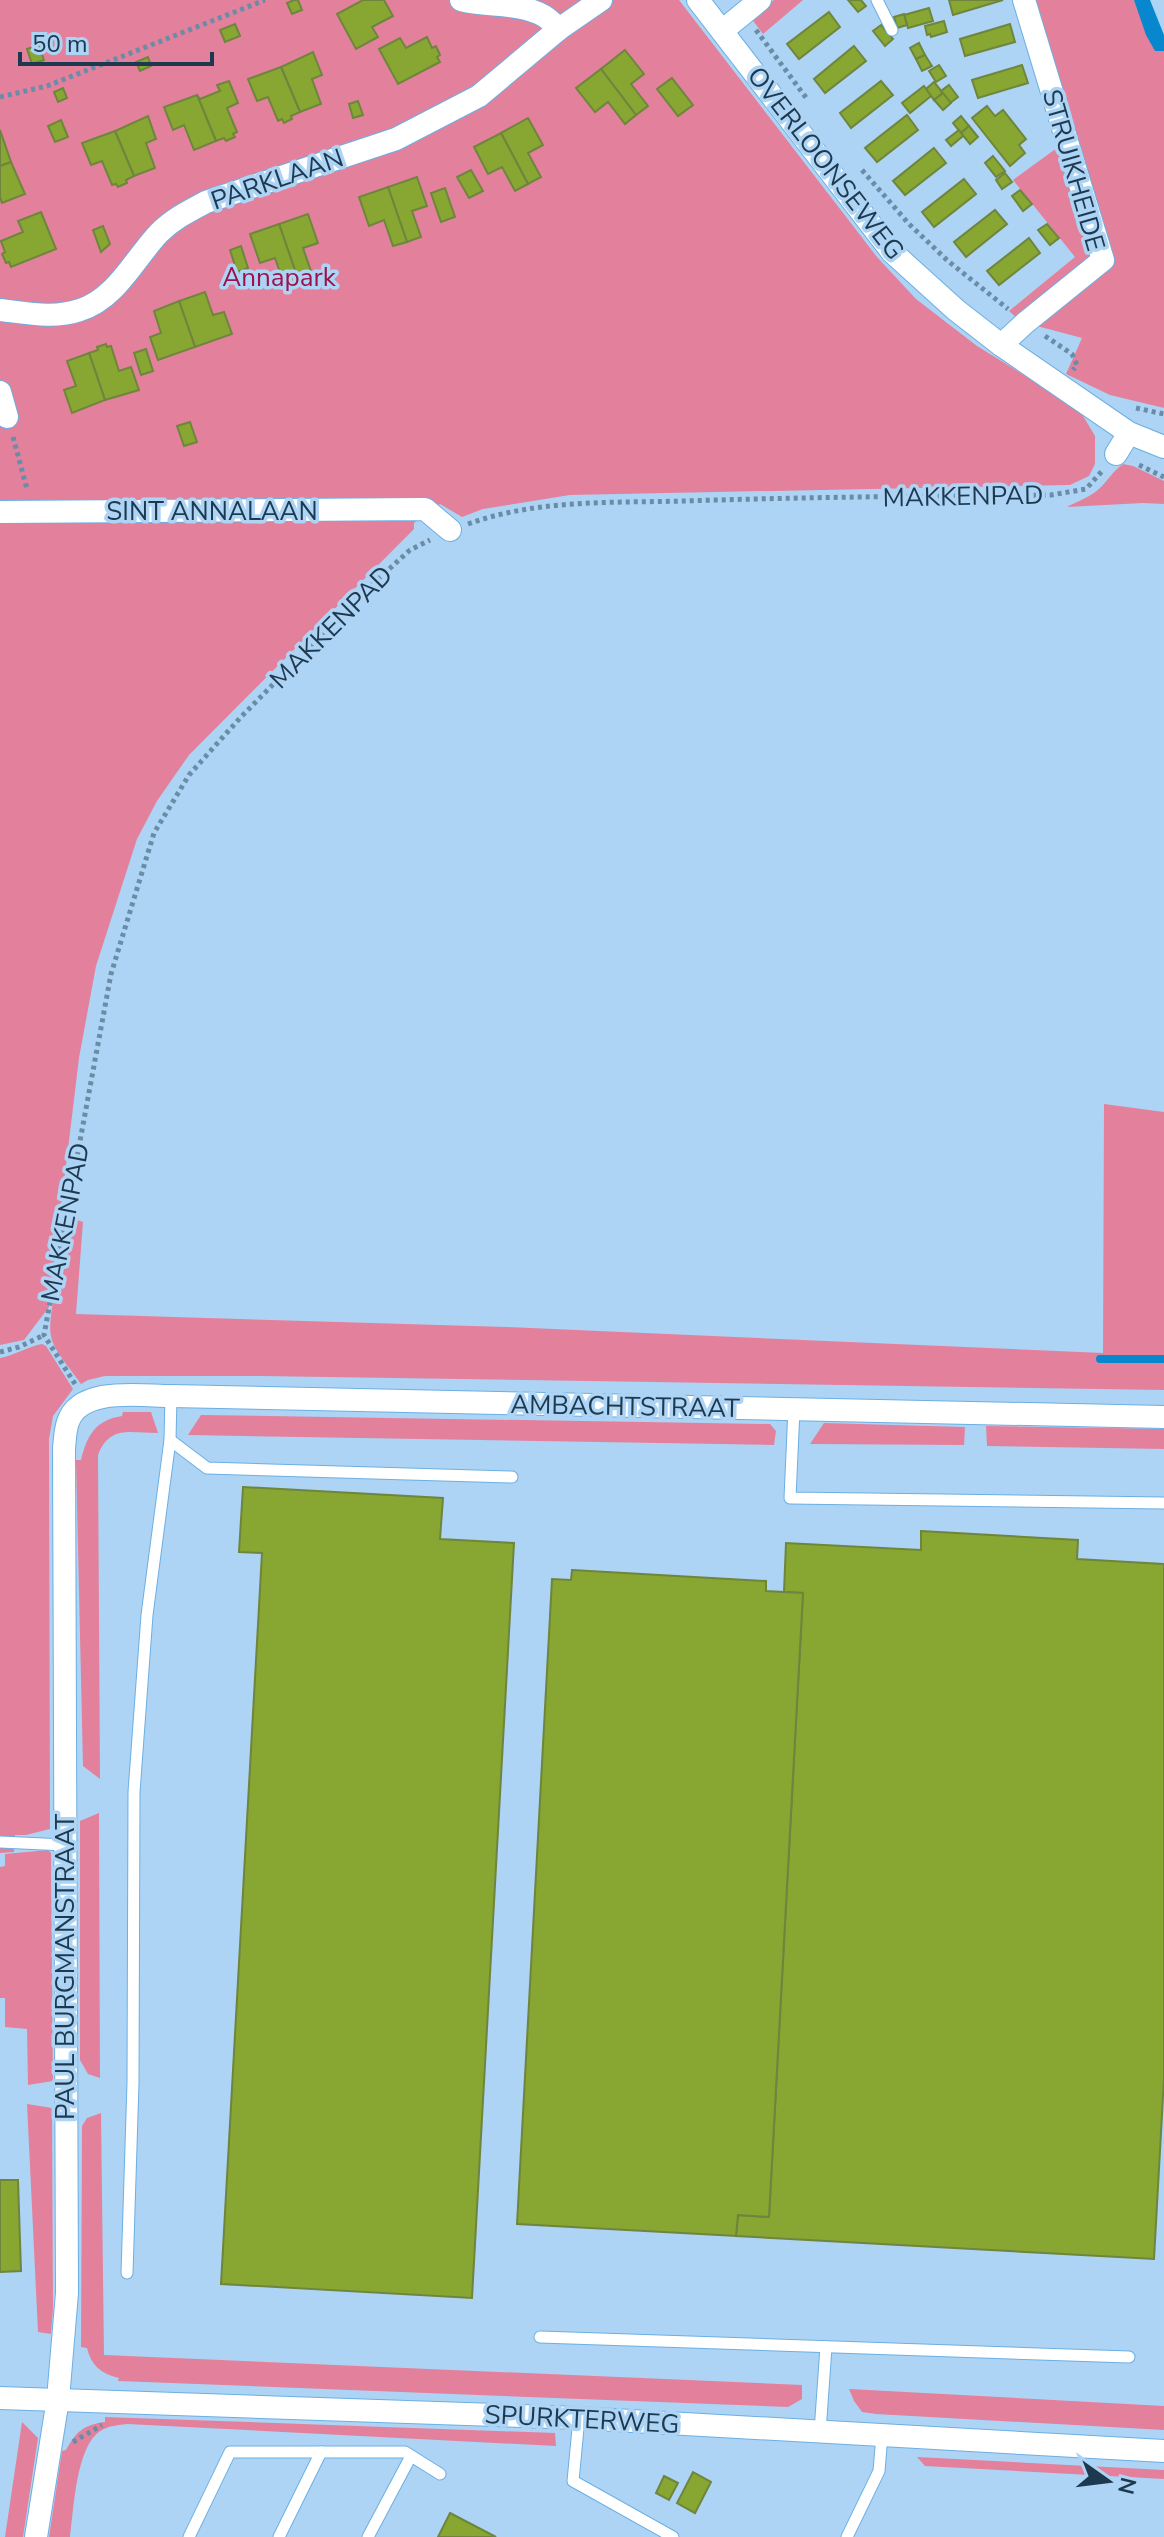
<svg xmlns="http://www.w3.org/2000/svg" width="1164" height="2537" font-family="'Nunito Sans',sans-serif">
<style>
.green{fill:#e3819c}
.water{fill:#0687ce}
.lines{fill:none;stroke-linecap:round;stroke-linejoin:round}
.stream{stroke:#0687ce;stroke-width:8}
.building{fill:#87a632;stroke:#6f853d;stroke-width:2}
.service-casing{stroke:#6cafe2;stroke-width:13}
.minor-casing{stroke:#6cafe2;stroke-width:24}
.path{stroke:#6a8ca7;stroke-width:5;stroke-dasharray:4 4;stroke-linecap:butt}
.service{stroke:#fff;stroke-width:11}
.minor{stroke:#fff;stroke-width:22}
.labels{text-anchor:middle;stroke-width:7;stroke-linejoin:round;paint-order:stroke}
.street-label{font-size:26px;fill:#1d394f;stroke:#add4f4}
.park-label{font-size:26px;fill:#9e114d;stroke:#add4f4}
</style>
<rect width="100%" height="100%" fill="#add4f4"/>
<g class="green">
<polygon points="0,0 679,0 877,257 916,299 977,346 1079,409 1095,436 1095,464 1089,476 1070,485 570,495 483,509 462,517 440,504 414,523 414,529 189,755 157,801 137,839 96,966 79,1058 49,1307 24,1340 0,1345"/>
<polygon points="774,0 803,0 763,34 751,18"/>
<polygon points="1033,0 1134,0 1155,51 1164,51 1164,408 1110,395 1066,374 1082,338 1037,326 1111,265"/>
<polygon points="1061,145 1091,249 1090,258 1017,318 1009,311 1075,257 1013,180"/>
<path d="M 1123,464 L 1133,466 L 1164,481 L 1164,504 L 1143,503 L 1067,507 C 1078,501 1091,497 1101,487 C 1109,479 1113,471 1123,464 Z"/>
<path d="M 1104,1104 L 1164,1112 L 1164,1390 L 260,1376 L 105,1376 L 88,1380 L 81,1384 C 73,1372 53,1350 51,1336 C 46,1318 66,1240 71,1218 L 83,1222 L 76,1314 L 506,1327 L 1103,1353 Z"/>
<path d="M 42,1344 L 46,1346 L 73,1389 L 53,1416 L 49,1439 L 50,1829 L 26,1835 L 15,1835 L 14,1852 L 0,1853 L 0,1358 C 15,1355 27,1347 42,1344 Z"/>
<path d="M 123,1412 L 151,1412 L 158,1433 C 129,1433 110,1425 98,1455 L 100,1779 L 83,1766 L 76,1460 L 81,1460 C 87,1436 95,1420 122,1416 Z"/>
<polygon points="201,1415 770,1424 776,1431 774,1445 188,1435"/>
<polygon points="824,1423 965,1427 964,1445 810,1444"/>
<polygon points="986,1426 1164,1429 1164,1449 987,1446"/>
<polygon points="99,1813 100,2078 88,2074 80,2060 80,1821"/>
<polygon points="48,1850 51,1853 53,2081 28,2085 27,2029 5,2027 5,1998 0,1998 0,1867 5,1866 5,1854"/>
<polygon points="27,2104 52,2108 53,2308 51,2334 38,2332"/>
<path d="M 101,2113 L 104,2355 L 802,2385 L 802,2399 L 788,2407 L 118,2381 L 119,2378 C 101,2374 91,2365 87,2348 L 81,2347 L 82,2126 L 87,2118 Z"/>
<polygon points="849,2389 1164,2406 1164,2430 876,2414 862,2412 854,2401"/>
<path d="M 105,2417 L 555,2433 L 556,2446 L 127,2424 C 119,2425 108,2426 102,2430 C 76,2444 74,2509 70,2537 L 49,2537 L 62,2451 L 66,2450 C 76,2432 83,2425 105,2422 Z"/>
<polygon points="22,2422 38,2438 23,2537 5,2537"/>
<polygon points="917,2457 1164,2470 1164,2479 925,2466"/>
</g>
<polygon class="water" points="1134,0 1150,0 1164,35 1164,51 1155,51 1146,35"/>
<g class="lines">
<polyline class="stream" points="1100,1359 1164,1359"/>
</g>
<g class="building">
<polygon points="294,0 298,0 302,10 292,14 287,3"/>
<polygon points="363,0 384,0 393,16 372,27 378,37 356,49 337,14"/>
<polygon points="848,0 861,0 866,6 858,12"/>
<polygon points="949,0 1003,0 953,15"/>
<polygon points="929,8 933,21 908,28 904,15"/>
<polygon points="829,12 840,27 799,59 787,44"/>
<polygon points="904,14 907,25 897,28 894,17"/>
<polygon points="944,21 947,32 931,37 930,34 927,35 925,26"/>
<polygon points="235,24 240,36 225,42 220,30"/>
<polygon points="1010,24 1015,42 965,56 960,39"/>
<polygon points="881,25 893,39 885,46 873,31"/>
<polygon points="427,37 432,48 436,46 440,55 437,57 440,62 398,84 379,49 400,38 406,48"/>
<polygon points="919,43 925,55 916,59 910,48"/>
<polygon points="39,45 44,60 32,64 27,49"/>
<polygon points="854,46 866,61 825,93 814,79"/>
<polygon points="625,50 644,74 631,84 648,106 636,115 601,69"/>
<polygon points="313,52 322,75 312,79 321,104 300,112 281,67"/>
<polygon points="925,55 932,66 922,71 916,59"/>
<polygon points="148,57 151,66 140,71 136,62"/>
<polygon points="939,65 946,76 936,82 929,71"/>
<polygon points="1022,65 1028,83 978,98 972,80"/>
<polygon points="281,67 300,112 291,116 292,119 284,123 282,119 278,121 268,97 257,101 248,79"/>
<polygon points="601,69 636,115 625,124 608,102 595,112 576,88"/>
<polygon points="672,78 693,105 678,116 657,89"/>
<polygon points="229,81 238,103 227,108 237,132 233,134 235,137 226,141 224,138 216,141 197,95 200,99 220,91 217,85"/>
<polygon points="881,81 893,95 851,128 840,113"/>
<polygon points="934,82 943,93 934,100 926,89"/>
<polygon points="949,85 958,97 950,103 941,91"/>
<polygon points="924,86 931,96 910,113 902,103"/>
<polygon points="63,88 67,98 58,102 54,92"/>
<polygon points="943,93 951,103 943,110 934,100"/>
<polygon points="197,95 216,141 194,150 184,125 173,130 164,107"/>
<polygon points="358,101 363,115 353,118 349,104"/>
<polygon points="987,106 995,116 1003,110 1026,139 1019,145 1025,153 1010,166 972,118"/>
<polygon points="907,115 918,130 877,162 865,148"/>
<polygon points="148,116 156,139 146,143 155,168 134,176 115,131"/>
<polygon points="961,116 969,126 961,133 953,123"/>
<polygon points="528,118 543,145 528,153 541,177 528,184 501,133"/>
<polygon points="61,120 68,137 55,142 48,126"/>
<polygon points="969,126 978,137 970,144 961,133"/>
<polygon points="0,130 11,162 0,166"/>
<polygon points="959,130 963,136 951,146 946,140"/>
<polygon points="115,131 134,176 126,180 127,183 118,187 116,184 112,185 102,161 91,165 82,143"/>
<polygon points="501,133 528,184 515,191 502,167 488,174 474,147"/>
<polygon points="934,148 946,163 905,195 893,181"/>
<polygon points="993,156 1005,171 996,177 985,163"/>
<polygon points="11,162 25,194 2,203 0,197 0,166"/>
<polygon points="471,170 483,191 469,198 457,177"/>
<polygon points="1005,173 1012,182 1002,189 996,180"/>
<polygon points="417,177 427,206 412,211 421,237 407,242 388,187"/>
<polygon points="964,179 976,194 934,227 922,212"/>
<polygon points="388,187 407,242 393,246 384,220 369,226 359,197"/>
<polygon points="445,188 455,217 441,222 431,193"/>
<polygon points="1020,190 1032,204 1023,211 1012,196"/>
<polygon points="995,210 1007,224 966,257 954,242"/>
<polygon points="41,212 56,249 11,267 9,262 6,263 2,254 5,252 1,241 23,232 18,221"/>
<polygon points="308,214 318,243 303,248 312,274 298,279 279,224"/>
<polygon points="279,224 298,279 284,284 275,258 260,263 250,234"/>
<polygon points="1047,224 1059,238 1050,245 1038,230"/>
<polygon points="103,226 110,244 101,252 93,230"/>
<polygon points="1029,238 1040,253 999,285 987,271"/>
<polygon points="241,246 248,268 237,272 230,250"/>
<polygon points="205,292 213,315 224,312 232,334 195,347 179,301"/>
<polygon points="179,301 195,347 158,360 150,337 161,333 154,311"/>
<polygon points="106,344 107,347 111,346 119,371 131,367 139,390 105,400 89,353 98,350 97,347"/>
<polygon points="146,349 153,371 141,375 134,353"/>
<polygon points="89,353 105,400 72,413 64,390 76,386 67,361"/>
<polygon points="190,422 197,442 184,446 177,426"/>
<polygon points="243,1487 443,1498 440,1539 514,1543 472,2298 221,2284 262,1553 239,1552"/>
<polygon points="921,1531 1078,1540 1077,1559 1164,1564 1164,2078 1154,2259 736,2236 738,2215 769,2217 803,1593 784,1592 786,1543 921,1550"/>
<polygon points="572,1570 766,1581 766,1591 803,1593 769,2217 738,2215 736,2236 517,2224 552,1579 571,1580"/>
<polygon points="0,2180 18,2180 21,2271 0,2272"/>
<polygon points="693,2472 711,2482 695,2513 677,2503"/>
<polygon points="664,2476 678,2483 669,2500 656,2493"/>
<polygon points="450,2513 496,2537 438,2537"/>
</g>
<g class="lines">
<defs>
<g id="service">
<polyline points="877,0 892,30"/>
<polyline points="794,1409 790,1498 1164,1503"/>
<polyline points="170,1440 207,1468 512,1477"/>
<polyline points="0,1842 65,1845"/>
<polyline points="127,2273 133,2083 134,1792 147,1615 170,1440 171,1396"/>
<polyline points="540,2337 1129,2357"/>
<polyline points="579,2418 573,2481 673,2537"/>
<polyline points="820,2432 826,2347"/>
<polyline points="189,2537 230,2452 405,2452 440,2474"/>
<polyline points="279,2537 321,2452"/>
<polyline points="368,2537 411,2456"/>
<polyline points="847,2537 879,2471 882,2435"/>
</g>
<g id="minor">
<path d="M 461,0 C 488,7 520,2 544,16 C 549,19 555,25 559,29"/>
<polyline points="698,0 892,252 956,310 1001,345 1129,433 1164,447"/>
<polyline points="722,31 760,0"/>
<path d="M 0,310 C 27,313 54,319 80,310 C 116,299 135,258 159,233 C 173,219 189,211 206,202 L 396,139 L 479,96 L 559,29 L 601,0"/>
<polyline points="1001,345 1025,323 1103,260 1024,0"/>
<polyline points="0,392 7,417"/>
<polyline points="1116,454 1129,433"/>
<polyline points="0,512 425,509 450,530"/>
<polyline points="0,2398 579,2418 1164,2451"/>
<path d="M 36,2537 L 58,2399 L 67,2293 L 64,1448 C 65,1440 65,1430 68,1422 C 80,1386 141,1396 171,1396 L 1164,1417"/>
</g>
</defs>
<use href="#service" class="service-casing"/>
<use href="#minor" class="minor-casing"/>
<g class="path">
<polyline points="756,30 807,99"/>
<polyline points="0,97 47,86 265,0"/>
<polyline points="862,170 909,224 948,261 1008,309"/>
<polyline points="1045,336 1072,354 1077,365 1073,370"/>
<polyline points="1136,408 1164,414"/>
<polyline points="13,437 27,489"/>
<polyline points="1139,465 1164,477"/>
<path d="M 468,524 C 537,499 613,503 685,501 C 807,497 929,496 1051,495 L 1086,489 L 1103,470"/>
<polyline points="0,1352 19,1347 44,1335"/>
<polyline points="75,1384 44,1335 111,974 154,833 189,775 240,718 365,591 410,550 430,540"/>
<polyline points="73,2442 102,2425"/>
</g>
<use href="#service" class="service"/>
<use href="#minor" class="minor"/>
</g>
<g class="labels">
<g class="street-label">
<text transform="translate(826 163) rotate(52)" y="9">OVERLOONSEWEG</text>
<text transform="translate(1074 170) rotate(74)" y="9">STRUIKHEIDE</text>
<text transform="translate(277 179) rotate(-19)" y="9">PARKLAAN</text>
<text transform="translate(963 496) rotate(-1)" y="9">MAKKENPAD</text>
<text x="212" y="520">SINT ANNALAAN</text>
<text transform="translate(331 627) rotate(-45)" y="9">MAKKENPAD</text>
<text transform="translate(65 1222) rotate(-79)" y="9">MAKKENPAD</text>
<text transform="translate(625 1406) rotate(1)" y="9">AMBACHTSTRAAT</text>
<text transform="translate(65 1967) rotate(-90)" y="9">PAUL BURGMANSTRAAT</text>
<text transform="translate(582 2419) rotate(3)" y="9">SPURKTERWEG</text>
</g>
<g class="park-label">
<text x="279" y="286">Annapark</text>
</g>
</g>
<g transform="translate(1108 2481) rotate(104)" stroke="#add4f4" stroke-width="6" paint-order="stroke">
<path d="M0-6L14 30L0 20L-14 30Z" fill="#1d394f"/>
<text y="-12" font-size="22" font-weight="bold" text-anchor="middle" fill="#1d394f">N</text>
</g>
<path d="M20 52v12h192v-12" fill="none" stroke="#1d394f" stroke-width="4"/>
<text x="32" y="52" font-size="24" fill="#1d394f" stroke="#add4f4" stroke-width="6" paint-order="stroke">50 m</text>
</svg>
